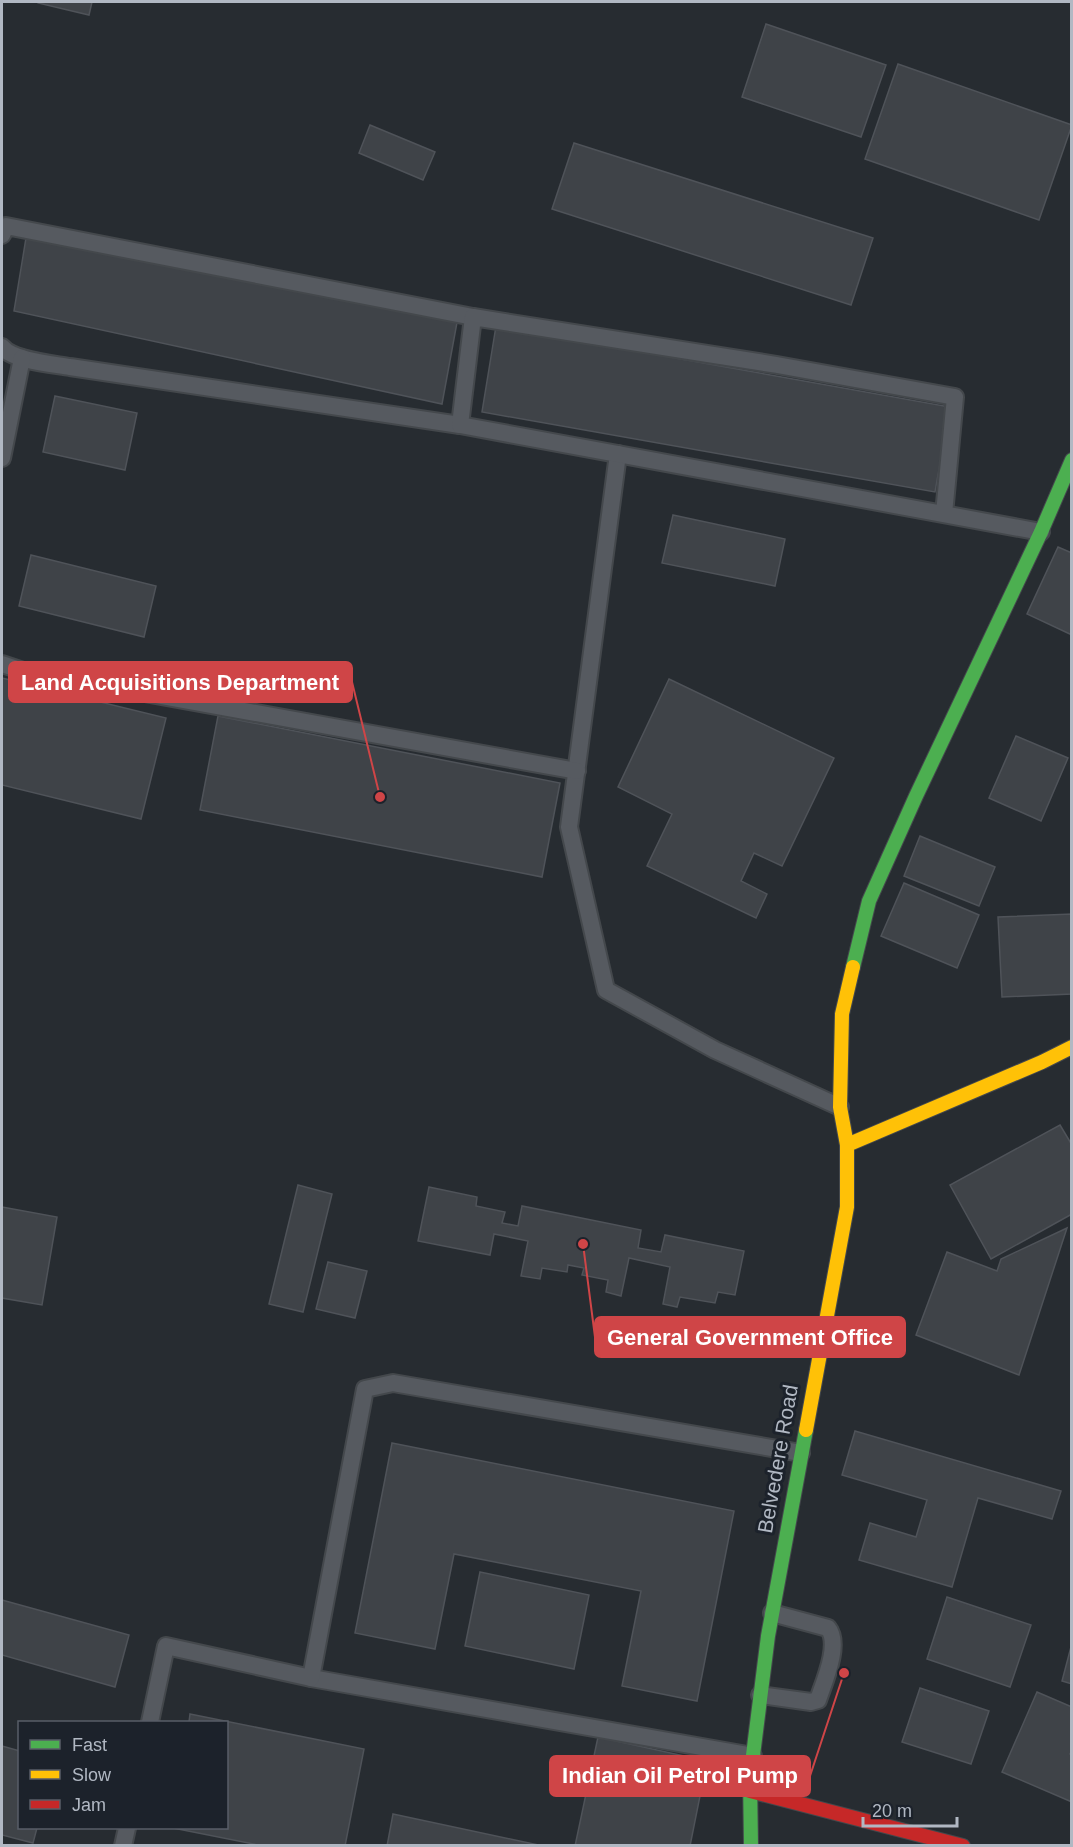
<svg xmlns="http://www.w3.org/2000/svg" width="1073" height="1847" font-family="Arial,sans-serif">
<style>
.building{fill:#3f4348;stroke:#4f5359;stroke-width:1.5}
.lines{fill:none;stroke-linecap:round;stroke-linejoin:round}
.lane-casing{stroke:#44484c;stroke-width:20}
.fast-casing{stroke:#44484c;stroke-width:16}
.slow-casing{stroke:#44484c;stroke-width:16}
.jam-casing{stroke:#44484c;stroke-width:16}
.lane{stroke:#565a60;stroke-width:16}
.fast{stroke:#4caf50;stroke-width:14}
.slow{stroke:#ffc107;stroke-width:14}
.jam{stroke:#c62828;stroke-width:14}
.labels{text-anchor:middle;stroke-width:6;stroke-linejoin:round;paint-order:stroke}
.street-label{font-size:21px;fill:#b1b8c3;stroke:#1c222b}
.leader{fill:none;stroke:#cf4547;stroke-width:2}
.callout-dot{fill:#cf4547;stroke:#1c222b;stroke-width:2}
.callout{fill:#cf4547;stroke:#cf4547;stroke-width:2}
.callout-label{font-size:22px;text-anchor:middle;font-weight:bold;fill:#fff}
</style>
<rect width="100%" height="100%" fill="#272c31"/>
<g class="building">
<polygon points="38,2 92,2 89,15 38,3"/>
<polygon points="766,24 886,65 861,137 742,97"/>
<polygon points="898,64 1072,125 1039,220 865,159"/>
<polygon points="370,125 435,152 423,180 359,153"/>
<polygon points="574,143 873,238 851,305 552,209"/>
<polygon points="26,238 458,317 442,404 14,311"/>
<polygon points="496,326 950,407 935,492 482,412"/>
<polygon points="55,396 137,413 125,470 43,452"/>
<polygon points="673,515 785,539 775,586 662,563"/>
<polygon points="1058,547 1072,553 1072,635 1027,614"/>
<polygon points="31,555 156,586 144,637 19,606"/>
<polygon points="2,678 166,718 141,819 2,785"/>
<polygon points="669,679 834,758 782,866 754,853 741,881 767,894 756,918 647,866 672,814 618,787"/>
<polygon points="218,716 560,783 542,877 200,810"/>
<polygon points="1016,736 1068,758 1041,821 989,798"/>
<polygon points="920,836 995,867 979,906 904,876"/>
<polygon points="904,883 979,915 957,968 881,936"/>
<polygon points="1072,914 1072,994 1002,997 998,917"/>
<polygon points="1060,1125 1072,1145 1072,1214 991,1259 950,1185"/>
<polygon points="298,1185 332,1194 303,1312 269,1304"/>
<polygon points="429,1187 477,1197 476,1206 505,1212 502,1223 518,1226 522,1206 641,1230 638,1248 661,1252 665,1235 744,1251 735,1295 718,1292 715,1303 680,1297 677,1307 663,1304 670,1267 629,1258 621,1296 606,1292 608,1280 582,1275 584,1268 568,1265 567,1272 542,1268 540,1279 521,1276 528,1241 494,1234 490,1255 418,1241"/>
<polygon points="2,1207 57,1217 42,1305 2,1298"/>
<polygon points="1067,1228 1019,1375 916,1335 947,1252 997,1271 1001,1259"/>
<polygon points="328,1262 367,1271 355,1318 316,1309"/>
<polygon points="855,1431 1061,1491 1052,1519 978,1498 952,1587 859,1560 870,1523 916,1537 927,1500 842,1475"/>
<polygon points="392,1443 734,1511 697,1701 622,1686 641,1591 454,1554 435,1649 355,1633"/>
<polygon points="480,1572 589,1595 574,1669 465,1646"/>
<polygon points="947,1597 1031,1625 1010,1687 927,1659"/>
<polygon points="2,1600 129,1635 115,1687 2,1655"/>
<polygon points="1072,1643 1072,1684 1062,1681"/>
<polygon points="920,1688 989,1711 971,1764 902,1742"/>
<polygon points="1037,1692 1072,1707 1072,1750 1070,1754 1072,1755 1072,1802 1002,1772"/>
<polygon points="190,1714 364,1749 345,1846 263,1846 173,1828 226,1828 226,1722 189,1722"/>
<polygon points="598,1737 707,1761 690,1846 575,1846"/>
<polygon points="2,1746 20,1751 20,1828 37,1828 33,1843 2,1835"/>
<polygon points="393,1814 543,1846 387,1846"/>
</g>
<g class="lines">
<defs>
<g id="lane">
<polyline points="2,235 6,226 473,317"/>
<path d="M 2,347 C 13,361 53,364 70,367 L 460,425"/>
<polyline points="618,454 569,827 606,990 715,1050 840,1107"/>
<polyline points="2,458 22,358"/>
<polyline points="944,514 955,397 777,365 473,317 460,425 1041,532"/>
<polyline points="2,664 23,671 577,771"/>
<polyline points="311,1678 753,1756"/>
<path d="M 760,1695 L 811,1702 L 818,1700 C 824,1682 841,1644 828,1628 L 772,1613"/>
<polyline points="150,1722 166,1646 311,1678 365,1389 393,1383 801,1453"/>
<polyline points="123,1846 127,1828"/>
</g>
<g id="fast">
<polyline points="853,967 869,901 916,796 1041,532 1072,460"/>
<polyline points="751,1846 750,1779 768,1636 806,1430"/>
</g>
<g id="slow">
<polyline points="847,1145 1042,1062 1072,1047"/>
<polyline points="806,1430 847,1207 847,1145 840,1107 842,1014 853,967"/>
</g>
<polyline id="jam" points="750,1791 963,1846"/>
</defs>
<use href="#lane" class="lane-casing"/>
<use href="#fast" class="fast-casing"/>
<use href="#slow" class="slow-casing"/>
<use href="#jam" class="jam-casing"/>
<use href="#lane" class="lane"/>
<use href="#fast" class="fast"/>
<use href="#slow" class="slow"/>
<use href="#jam" class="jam"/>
</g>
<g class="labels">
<g class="street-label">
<text transform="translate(778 1459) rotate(-80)" y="7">Belvedere Road</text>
</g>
</g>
<path class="leader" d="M380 797L352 682M583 1244L595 1337M844 1673L810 1776"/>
<g class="callout-dot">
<circle cx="380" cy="797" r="6"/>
<circle cx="583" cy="1244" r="6"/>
<circle cx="844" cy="1673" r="6"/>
</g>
<g class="callout">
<rect x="9" y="662" width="343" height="40" rx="6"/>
<rect x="595" y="1317" width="310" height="40" rx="6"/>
<rect x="550" y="1756" width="260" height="40" rx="6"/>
</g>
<g class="callout-label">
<text x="180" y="690">Land Acquisitions Department</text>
<text x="750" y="1345">General Government Office</text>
<text x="680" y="1783">Indian Oil Petrol Pump</text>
</g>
<rect width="1073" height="1847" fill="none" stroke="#b1b8c3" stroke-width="6"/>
<rect x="18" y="1721" width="210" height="108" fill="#1c222b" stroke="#585e68" stroke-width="1.5"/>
<rect x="30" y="1740" width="30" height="9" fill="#4caf50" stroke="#585e68" stroke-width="1.5"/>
<text x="72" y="1751" font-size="18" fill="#b1b8c3">Fast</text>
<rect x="30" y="1770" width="30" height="9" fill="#ffc107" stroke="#585e68" stroke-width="1.5"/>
<text x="72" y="1781" font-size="18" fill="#b1b8c3">Slow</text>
<rect x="30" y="1800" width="30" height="9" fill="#c62828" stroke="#585e68" stroke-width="1.5"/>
<text x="72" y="1811" font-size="18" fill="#b1b8c3">Jam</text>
<path d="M863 1817v9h94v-9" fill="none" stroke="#b1b8c3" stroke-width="3"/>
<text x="872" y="1817" font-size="18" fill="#b1b8c3" stroke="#1c222b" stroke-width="4.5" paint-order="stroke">20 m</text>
</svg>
